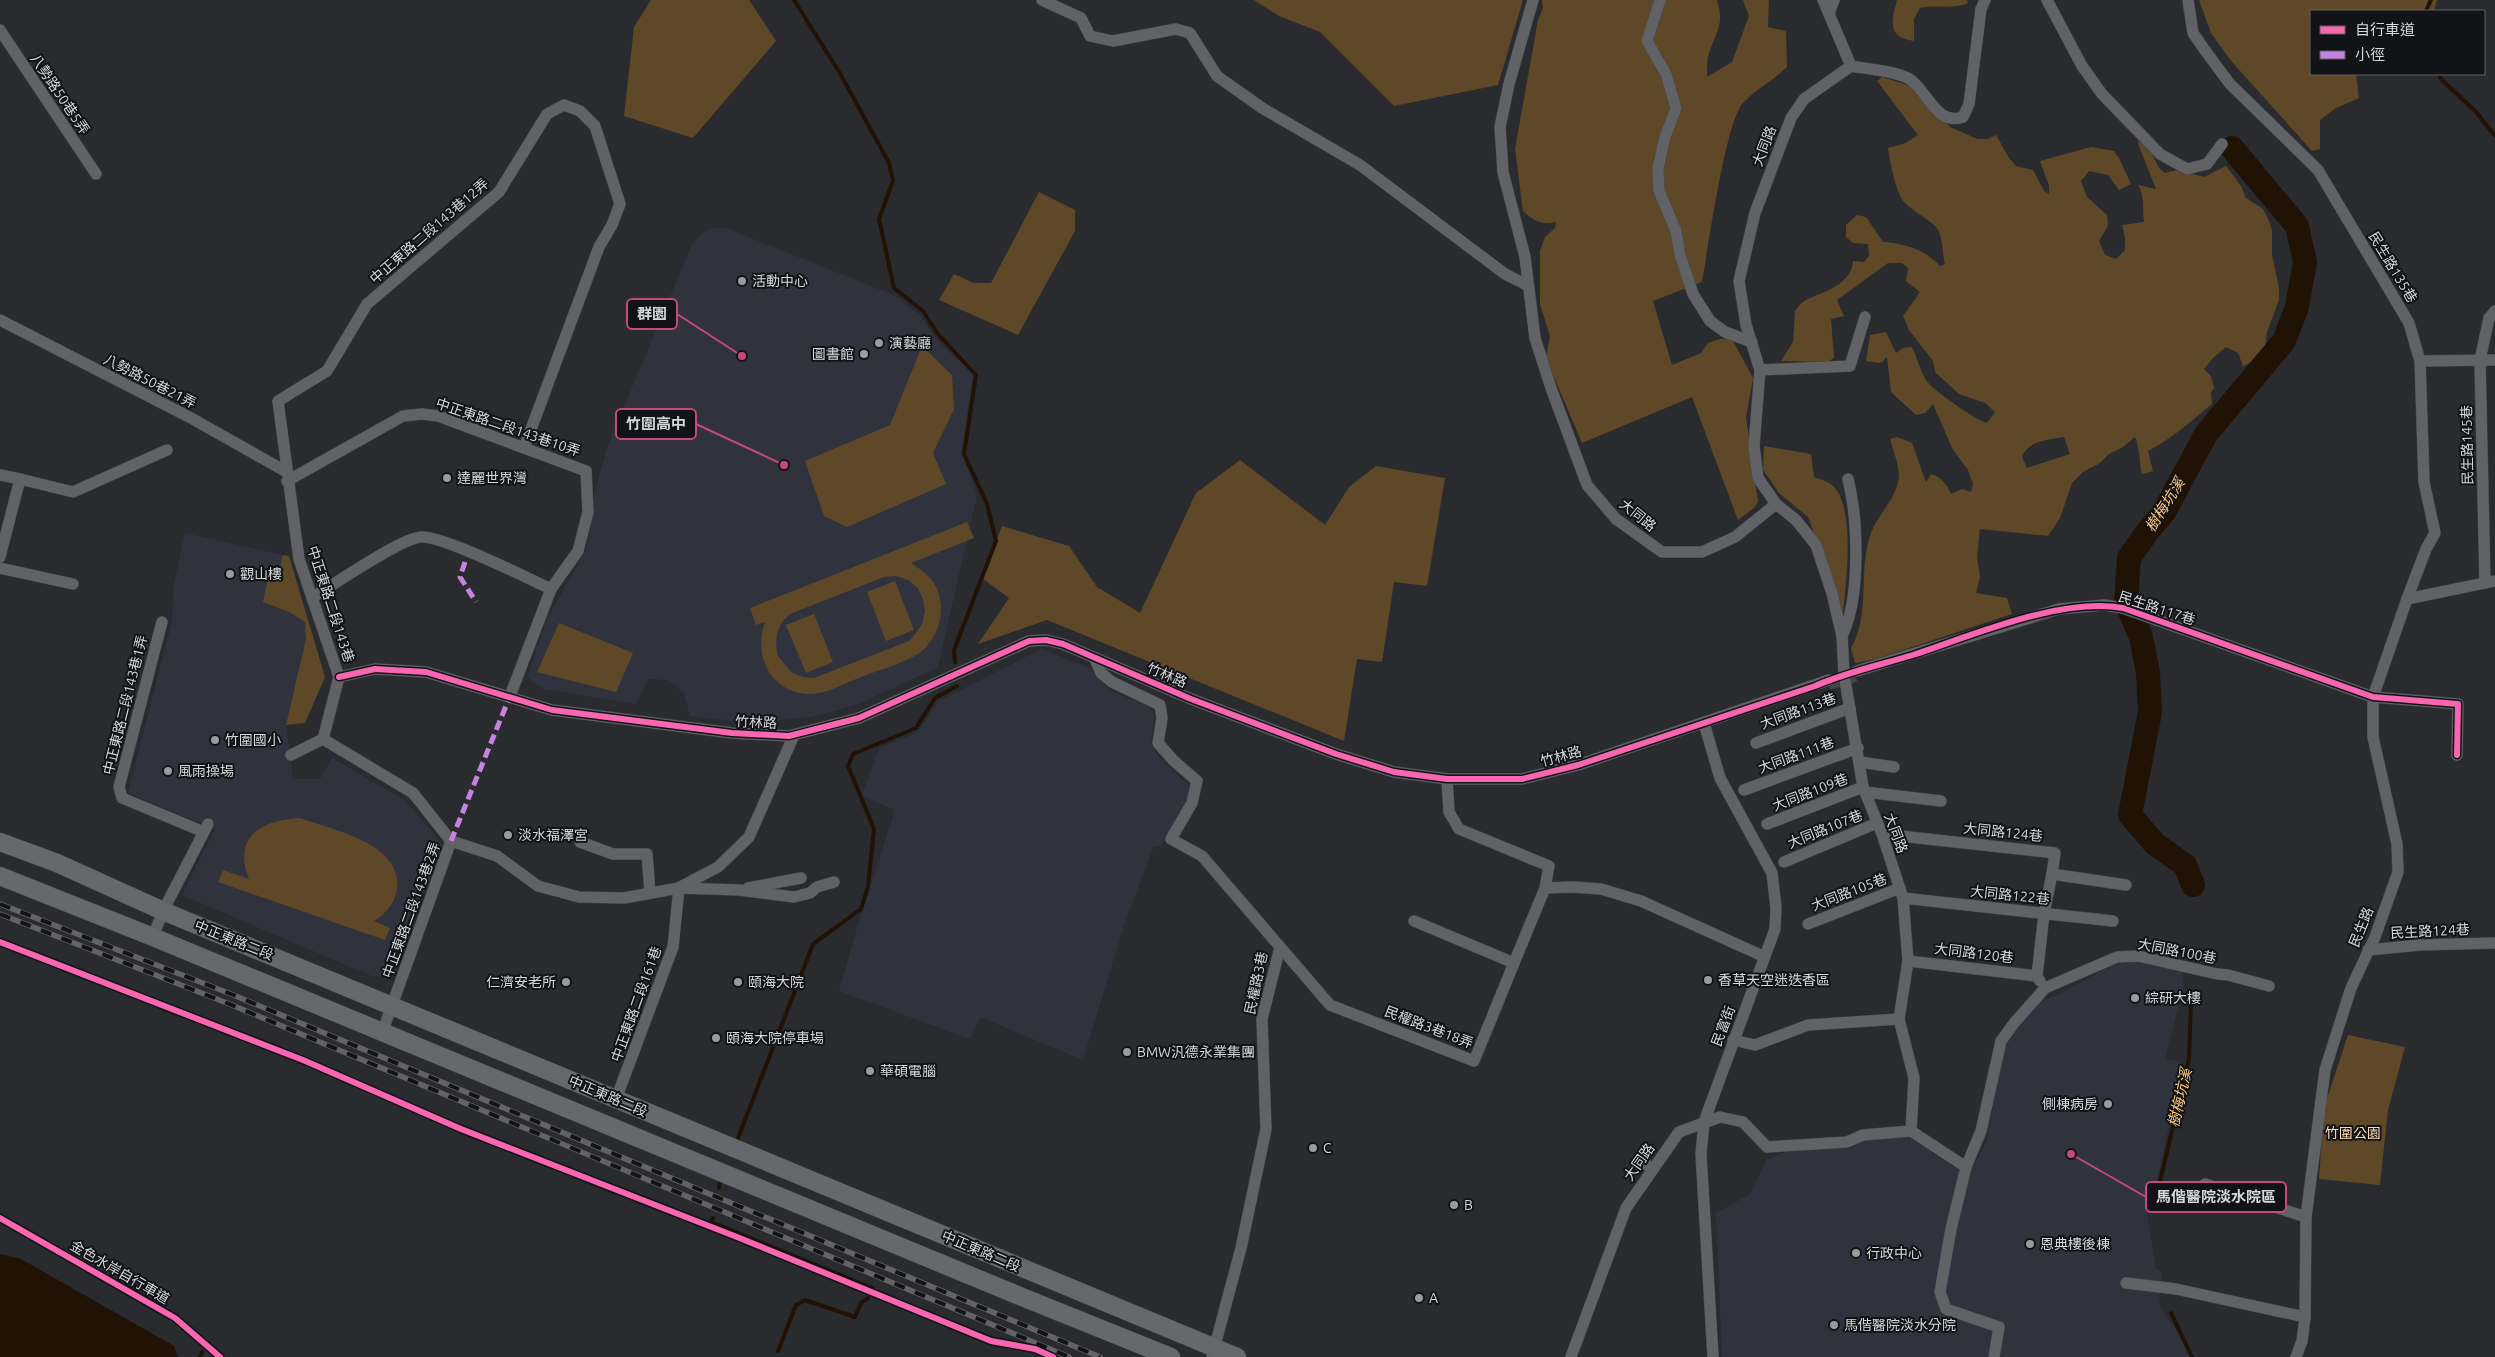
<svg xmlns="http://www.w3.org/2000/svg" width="2495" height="1357" font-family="Ubuntu,'Noto Sans TC',sans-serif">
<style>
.built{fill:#30333e}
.green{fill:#5f4828;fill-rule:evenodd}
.water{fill:#201204}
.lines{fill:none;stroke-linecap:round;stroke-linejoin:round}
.stream{stroke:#201204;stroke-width:4}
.river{stroke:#201204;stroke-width:24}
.minor-tunnel{stroke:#444549;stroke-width:11;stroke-dasharray:11 5.5;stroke-linecap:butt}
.minor-casing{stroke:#45474a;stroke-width:12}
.primary-casing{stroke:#45474a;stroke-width:19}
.minor{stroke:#616265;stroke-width:11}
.primary{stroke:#666870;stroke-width:18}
.rail-casing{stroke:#636366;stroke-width:5.5}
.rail{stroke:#121316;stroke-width:4;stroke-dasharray:11;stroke-linecap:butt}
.quiet{stroke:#c483df;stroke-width:5;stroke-dasharray:10 5;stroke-linecap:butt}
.cycleway-casing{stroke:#121316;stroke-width:9}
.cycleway{stroke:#f766af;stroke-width:6}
.poi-dot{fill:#999b9f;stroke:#121316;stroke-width:2}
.labels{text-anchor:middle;stroke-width:4;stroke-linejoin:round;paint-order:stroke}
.street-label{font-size:14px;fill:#d5d7db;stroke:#121316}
.poi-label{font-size:14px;fill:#d5d7db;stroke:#121316;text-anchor:start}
.park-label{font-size:14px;fill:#fcddb3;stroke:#121316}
.water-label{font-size:15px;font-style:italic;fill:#feca81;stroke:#121316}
.leader{fill:none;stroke:#c7487b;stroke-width:2}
.callout-dot{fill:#c7487b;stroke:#121316;stroke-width:2}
.callout{fill:#121316;stroke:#c7487b;stroke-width:2}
.callout-label{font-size:15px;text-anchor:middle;font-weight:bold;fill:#d5d7db}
</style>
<rect width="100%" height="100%" fill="#2a2b2f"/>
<g class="built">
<polygon points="714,228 726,228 896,296 920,315 935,338 973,374 961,454 971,476 977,496 938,667 859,704 811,717 753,723 690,716 684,693 668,680 648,679 636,704 543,689 527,677 547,619 586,550 591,526 594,495 608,445 692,244 703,232"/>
<polygon points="185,533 283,555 279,570 282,576 277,580 272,606 289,612 305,622 306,639 286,725 293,779 320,779 332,758 405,800 442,844 394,967 382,976 374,977 182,895 215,829 128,793 172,621 174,583"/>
<polygon points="1041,649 1088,667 1110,691 1149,706 1154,715 1151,745 1161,760 1191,788 1190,797 1161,846 1154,846 1126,919 1083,1060 980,1017 970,1039 839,991 862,911 895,810 862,796 879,748 917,733 939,701"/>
<polygon points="2134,959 2183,971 2183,988 2165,1059 2182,1062 2160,1168 2147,1214 2156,1269 2162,1272 2159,1305 2183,1341 2190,1357 1722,1357 1716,1213 1750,1194 1767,1159 1791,1150 1851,1148 1867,1139 1910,1138 1956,1168 1972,1169 1987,1141 2001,1057 2007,1042 2040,1002 2057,995 2122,960"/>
</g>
<g class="green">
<polygon points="651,0 749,0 776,41 693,138 624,116 634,27"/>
<polygon points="1254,0 1523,0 1498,85 1394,106 1320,32 1279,16"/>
<path d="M 1542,0 L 1717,0 C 1724,24 1718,28 1710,50 C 1707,57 1707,69 1707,77 L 1732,62 L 1749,16 L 1743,0 L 1769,0 L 1768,27 L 1786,31 L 1787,67 C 1774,80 1755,90 1743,103 C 1725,123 1708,250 1702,282 L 1653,301 L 1672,365 L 1701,353 L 1708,343 L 1720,339 L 1732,339 L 1753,378 L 1746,417 L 1758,502 L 1754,508 L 1738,520 L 1692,397 L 1582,443 L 1546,358 L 1550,336 L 1540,304 L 1540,251 L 1545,237 L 1555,228 L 1556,222 C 1541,225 1534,221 1523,211 L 1515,149 L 1538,20 L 1543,8 Z"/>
<path d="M 1897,0 L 1967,0 L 1968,3 C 1952,10 1937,4 1920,8 L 1914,19 L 1914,41 C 1886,37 1892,20 1897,0 Z"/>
<polygon points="2199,0 2437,0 2434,11 2311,11 2311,74 2356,74 2359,98 2336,108 2320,120 2320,149 2312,151 2232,62 2211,33"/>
<path d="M 1882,77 L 1911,86 L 1950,127 L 1977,139 L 1988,139 L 1996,135 L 2009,158 L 2016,166 L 2033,170 L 2044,191 L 2049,194 L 2049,186 L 2040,161 L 2091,147 L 2114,151 L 2119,158 L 2131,184 L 2119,190 L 2108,175 L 2089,171 L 2081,181 L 2087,197 L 2107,215 L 2108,226 L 2099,241 L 2105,255 L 2116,259 L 2125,250 L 2125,237 L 2122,225 L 2144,222 C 2142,210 2145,195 2138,185 L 2156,189 L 2137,141 L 2147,145 L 2159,168 L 2165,173 L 2178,170 L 2204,177 L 2226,166 L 2241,186 L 2246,198 L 2263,209 L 2269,221 L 2272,231 L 2272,255 L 2279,288 L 2279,300 L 2267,332 L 2265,347 L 2255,360 L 2243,366 L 2238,353 L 2226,347 L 2213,358 L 2204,369 L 2211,376 L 2214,388 L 2211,392 L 2212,404 C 2191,421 2173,438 2148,451 L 2153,471 L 2142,474 C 2139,462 2140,448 2135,437 L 2123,447 L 2109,454 L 2100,463 L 2083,472 L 2072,483 L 2060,518 L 2048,536 L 1980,529 L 1977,557 L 1980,577 L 1976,593 L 2007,598 L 2012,614 L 1876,659 L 1855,663 L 1851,648 C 1870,616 1859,574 1869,539 C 1875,516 1897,500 1899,476 C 1899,465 1893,450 1890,439 L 1897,437 L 1912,443 L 1926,482 L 1931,474 C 1942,478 1946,483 1951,494 L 1962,489 L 1971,492 L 1973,484 L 1968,470 L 1952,448 L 1933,404 L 1925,413 L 1916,415 L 1891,392 L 1887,357 L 1881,363 L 1866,361 L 1870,335 L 1886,332 L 1896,353 L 1903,348 L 1912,347 C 1917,357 1920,370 1926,380 C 1931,389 1976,420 1987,423 L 1995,412 L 1985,403 L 1959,394 L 1935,372 L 1933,361 L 1909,330 L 1903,316 L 1920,292 L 1906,281 L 1908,268 L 1902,263 L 1888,263 L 1837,300 L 1844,316 L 1831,319 L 1834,358 L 1827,362 L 1781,361 L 1793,342 L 1795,311 C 1798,307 1802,302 1806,300 C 1825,291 1851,285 1853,261 L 1864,262 L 1869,256 L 1868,244 L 1853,243 L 1846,237 L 1846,225 L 1857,215 L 1866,217 L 1883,242 C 1905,243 1925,250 1940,266 L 1945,264 C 1942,254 1943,234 1936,227 C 1927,218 1914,212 1905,203 C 1896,194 1890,162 1888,148 L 1906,143 L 1918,135 L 1877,81 ZM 2064,437 L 2070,454 L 2027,468 L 2022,457 C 2029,440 2048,440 2064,437 Z"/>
<polygon points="1039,192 1075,210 1075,231 1018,335 939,300 954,274 974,283 991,283"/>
<polygon points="922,346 952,375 954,409 933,453 946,484 847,527 824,516 805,461 890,425"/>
<path d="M 1764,446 L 1811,454 L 1814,477 C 1819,479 1827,481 1832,485 C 1856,504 1846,585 1843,614 L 1808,517 L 1779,493 L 1763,470 Z"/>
<polygon points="1240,460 1325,525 1349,487 1376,466 1445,478 1427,586 1394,582 1382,662 1357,659 1344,741 1047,620 978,644 1009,598 982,578 1002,526 1069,546 1097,587 1140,613 1196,493"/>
<path d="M 967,522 L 974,538 L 911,563 C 920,569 928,574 934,583 C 948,606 940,639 918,654 C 902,664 879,670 861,677 C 845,683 825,695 807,694 C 770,691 753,655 765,622 L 756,625 L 750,608 ZM 896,576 L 908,580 L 918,588 L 923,599 L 925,611 L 922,624 L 916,633 L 909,641 L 814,678 L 803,677 L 792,673 L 778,656 L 776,645 L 777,633 L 782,622 L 790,614 L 884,577 Z"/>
<polygon points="283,555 289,556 325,677 305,723 286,725 306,639 305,622 289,612 263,602 268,578 278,579 282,576 279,570"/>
<polygon points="895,581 914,630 886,641 867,592"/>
<polygon points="814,614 833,662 806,673 786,625"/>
<polygon points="559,623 633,653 616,692 537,672"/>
<path d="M 300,818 C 332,830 403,843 397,889 C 395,904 386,913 374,921 L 390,928 L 385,940 L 218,882 L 223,870 L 249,879 C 232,836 262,820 300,818 Z"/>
<polygon points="2348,1035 2405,1047 2388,1110 2380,1185 2319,1179 2324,1108"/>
</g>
<polygon class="water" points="0,1254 21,1259 174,1346 178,1357 0,1357"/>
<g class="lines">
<g class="stream">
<polyline points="794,0 841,75 889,163 893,181 879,219 894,288 923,311 938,334 976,375 964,454 987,504 996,541 954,650 955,662"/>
<polyline points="2426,11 2431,0"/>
<polyline points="2439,74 2441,79 2477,113 2495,136"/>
<polyline points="738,1138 813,944 861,909 868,887 874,829 848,766 853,754 916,728 935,698 957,686"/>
<polyline points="719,1188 720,1181"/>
<polyline points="2157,1194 2189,1059 2191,1001"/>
<polyline points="713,1218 711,1222 872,1288"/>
<polyline points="2171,1313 2192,1357"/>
<polyline points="778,1351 796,1305 805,1300 855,1317 861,1303 868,1298"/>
<polyline points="200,1357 202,1352"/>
</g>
<polyline class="river" points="2193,885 2185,865 2155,844 2130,815 2150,712 2148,673 2141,637 2126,602 2129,558 2147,532 2164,512 2206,434 2284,341 2297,307 2305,262 2297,226 2232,148"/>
<polyline class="minor-tunnel" points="1829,684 1843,681 1858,675"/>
<defs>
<g id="minor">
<polyline points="1042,0 1081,18 1090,36 1113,41 1176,29 1190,33 1217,76 1262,108 1360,165 1505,274 1527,285"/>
<polyline points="1533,0 1509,84 1500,127 1503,172 1525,257 1535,338 1551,388 1587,485 1616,519 1662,552 1702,552 1735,537 1776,504"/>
<polyline points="1660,0 1647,41 1666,74 1676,108 1665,137 1658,168 1659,191 1676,231 1680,255 1693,294 1710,321 1725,332 1752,342"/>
<polyline points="1823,0 1829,14"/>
<polyline points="1834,0 1829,14 1851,66"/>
<polyline points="2047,0 2082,66 2102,94 2160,154 2187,169 2207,164 2222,144"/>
<polyline points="2188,0 2193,33 2204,49 2230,84 2318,170 2409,323 2420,361 2424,482 2435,533 2426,549 2407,599"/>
<polyline points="0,30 96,174"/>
<polyline points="0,320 191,418 285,471"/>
<polyline points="2420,361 2495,360"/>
<polyline points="1760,370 1850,366 1865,317"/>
<polyline points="0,475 20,479"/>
<path d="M 287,481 L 403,416 L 422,414 L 438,416 L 586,471 L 588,512 L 578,551 L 551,589 C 527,578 442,535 421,537 C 401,538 333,585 312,598"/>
<polyline points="0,557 20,479 73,492 167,450"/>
<polyline points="0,568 73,584"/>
<polyline points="2485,583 2480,360 2489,318 2495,311"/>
<polyline points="162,622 119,787 122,798 204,832"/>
<path d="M 1842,636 C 1861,598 1858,519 1848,479"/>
<polyline points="1094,657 1101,673 1112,682 1160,705 1162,718 1158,743 1173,760 1197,781 1192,803 1171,839 1202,856 1330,1005 1474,1061 1514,963 1414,921"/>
<polyline points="1857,671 2059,609 2104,605 2123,608 2373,697 2458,704 2457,755"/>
<polyline points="339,677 375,669 426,672 552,710 732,733 789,736 859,718 1029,641 1046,640 1063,644 1191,699 1336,754 1394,772 1447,779 1522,779 1578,765 1829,680"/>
<polyline points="510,696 551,589"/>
<polyline points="1704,723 1720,778 1772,873 1776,908 1775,929 1704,1122 1701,1154 1713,1357"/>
<polyline points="323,739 413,793 451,841 382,1033"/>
<polyline points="1756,743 1850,708"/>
<polyline points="291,755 323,739 339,677 299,559 278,401 327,371 367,304 499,192 547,114 564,105 580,111 595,126 620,204 612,225 599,247 524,448"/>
<polyline points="1860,762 1894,767"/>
<polyline points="1447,779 1449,812 1459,829 1549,866 1545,888 1514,963"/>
<polyline points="1744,790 1858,748"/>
<polyline points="1865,792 1941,801"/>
<polyline points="1767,824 1863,787"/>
<polyline points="1882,834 2055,853 2052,874 2126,885"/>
<polyline points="451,841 497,856 538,886 579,897 624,898 679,888 739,890 794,897 810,893 817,887 834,882"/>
<polyline points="580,842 613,854 647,854 650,893"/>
<polyline points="1784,862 1877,823"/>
<polyline points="680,887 718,867 749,837 794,735"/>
<polyline points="748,888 801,878"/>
<polyline points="1545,888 1573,887 1601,889 1641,901 1765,957"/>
<polyline points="1903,898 2113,921"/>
<polyline points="1808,924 1900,888"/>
<polyline points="153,937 163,911 208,824"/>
<polyline points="2368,950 2420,945 2495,943"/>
<polyline points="1908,961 2037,976"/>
<polyline points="2040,981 2037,976 2044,914 2052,874"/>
<polyline points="1733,1040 1755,1045 1808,1025 1899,1019"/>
<polyline points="616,1099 673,947 679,888"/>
<path d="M 1911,1131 L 1914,1078 L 1899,1019 L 1908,961 L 1903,898 L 1882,834 L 1863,787 L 1844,674 L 1842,636 L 1832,593 L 1816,545 L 1796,520 L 1776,504 L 1758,478 L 1754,446 L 1760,370 L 1746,325 L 1739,281 L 1755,213 L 1791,118 L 1804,99 L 1851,66 C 1867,69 1898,71 1911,80 C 1929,94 1937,126 1963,117 L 1969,104 L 1981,9 L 1985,0"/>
<polyline points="1639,1159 1652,1169"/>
<polyline points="2205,1184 2306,1217"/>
<polyline points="2126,1283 2176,1289 2305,1317"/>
<polyline points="1212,1357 1241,1248 1266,1129 1262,1019 1280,947"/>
<polyline points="1571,1357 1626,1208 1679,1132 1720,1117 1743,1122 1767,1147 1847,1142 1863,1135 1911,1131 1966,1167"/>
<polyline points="1994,1357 1999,1327 1946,1309 1940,1292 1951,1229 1966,1167 1981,1131 2001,1041 2015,1022 2045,988 2117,957 2138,956 2217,974 2228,975 2269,986"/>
<polyline points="2296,1357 2302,1341 2305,1317 2306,1217 2325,1070 2351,988 2375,937 2398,872 2397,844 2373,737 2373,697 2407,599 2495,581"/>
</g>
<g id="primary">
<polyline points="0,842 57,863 163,911 1237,1357"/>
<polyline points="0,876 153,937 1022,1297 1171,1357"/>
</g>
</defs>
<use href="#minor" class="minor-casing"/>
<use href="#primary" class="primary-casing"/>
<use href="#minor" class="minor"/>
<use href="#primary" class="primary"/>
<defs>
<g id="rail">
<polyline points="0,904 231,994 1100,1357"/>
<polyline points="0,914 227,1003 1069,1357"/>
</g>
</defs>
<use href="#rail" class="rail-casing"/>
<use href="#rail" class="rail"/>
<g class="quiet">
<polyline points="465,562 460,577 476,602"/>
<polyline points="451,841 510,696"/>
</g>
<defs>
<g id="cycleway">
<path d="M 339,677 L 375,669 L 426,672 L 552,710 L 732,733 L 789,736 L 859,718 L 1029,641 L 1046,640 L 1063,644 L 1191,699 L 1336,754 L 1394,772 L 1447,779 L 1522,779 L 1578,765 L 1815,686 C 1847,672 1880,665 1913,655 C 1974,635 2061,597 2123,608 L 2373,697 L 2458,704 L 2457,755"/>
<polyline points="0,942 303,1060 461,1129 737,1237 991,1341 1035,1349 1053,1357"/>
<polyline points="0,1218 175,1318 220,1357"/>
</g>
</defs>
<use href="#cycleway" class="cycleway-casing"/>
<use href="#cycleway" class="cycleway"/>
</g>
<g class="poi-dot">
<circle cx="742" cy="281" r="5"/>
<circle cx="879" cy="343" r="5"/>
<circle cx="864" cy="354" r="5"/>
<circle cx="447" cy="478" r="5"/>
<circle cx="230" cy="574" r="5"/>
<circle cx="215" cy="740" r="5"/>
<circle cx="168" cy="771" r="5"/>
<circle cx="508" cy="835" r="5"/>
<circle cx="1708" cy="980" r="5"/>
<circle cx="566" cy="982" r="5"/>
<circle cx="738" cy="982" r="5"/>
<circle cx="2135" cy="998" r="5"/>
<circle cx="716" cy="1038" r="5"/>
<circle cx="1127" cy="1052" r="5"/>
<circle cx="870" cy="1071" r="5"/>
<circle cx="2108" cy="1104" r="5"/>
<circle cx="1313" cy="1148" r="5"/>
<circle cx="1454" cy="1205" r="5"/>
<circle cx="2030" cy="1244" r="5"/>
<circle cx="1856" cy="1253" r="5"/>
<circle cx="1419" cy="1298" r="5"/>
<circle cx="1834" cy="1325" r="5"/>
</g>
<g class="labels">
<g class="street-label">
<text transform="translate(60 94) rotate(56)" y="5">八勢路50巷5弄</text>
<text transform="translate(1764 146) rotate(-69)" y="5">大同路</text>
<text transform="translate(429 231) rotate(-41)" y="5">中正東路二段143巷12弄</text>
<text transform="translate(2393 267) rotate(59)" y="5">民生路135巷</text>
<text transform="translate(150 381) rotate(27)" y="5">八勢路50巷21弄</text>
<text transform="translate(508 427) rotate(19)" y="5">中正東路二段143巷10弄</text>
<text transform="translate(2467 445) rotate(-91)" y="5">民生路145巷</text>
<text transform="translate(1638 515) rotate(39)" y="5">大同路</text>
<text transform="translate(331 604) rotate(72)" y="5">中正東路二段143巷</text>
<text transform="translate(2157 608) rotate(18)" y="5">民生路117巷</text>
<text transform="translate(1167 675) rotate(23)" y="5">竹林路</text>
<text transform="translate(125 705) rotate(-76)" y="5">中正東路二段143巷1弄</text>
<text transform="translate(1798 711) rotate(-20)" y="5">大同路113巷</text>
<text transform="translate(756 722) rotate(3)" y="5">竹林路</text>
<text transform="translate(1796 755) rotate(-20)" y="5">大同路111巷</text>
<text transform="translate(1561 756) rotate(-15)" y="5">竹林路</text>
<text transform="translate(1810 792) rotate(-21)" y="5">大同路109巷</text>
<text transform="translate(1825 829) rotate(-22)" y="5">大同路107巷</text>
<text transform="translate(2003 832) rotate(6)" y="5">大同路124巷</text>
<text transform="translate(1896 833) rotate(70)" y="5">大同路</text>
<text transform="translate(1849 892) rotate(-21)" y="5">大同路105巷</text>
<text transform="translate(2010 895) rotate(6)" y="5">大同路122巷</text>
<text transform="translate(411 910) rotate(-70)" y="5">中正東路二段143巷2弄</text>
<text transform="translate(2361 927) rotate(-68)" y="5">民生路</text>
<text transform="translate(2430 931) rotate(-3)" y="5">民生路124巷</text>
<text transform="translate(234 940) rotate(22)" y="5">中正東路二段</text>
<text transform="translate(2177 951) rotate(11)" y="5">大同路100巷</text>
<text transform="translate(1974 953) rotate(7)" y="5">大同路120巷</text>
<text transform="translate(1256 983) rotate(-78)" y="5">民權路3巷</text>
<text transform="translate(636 1004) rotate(-70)" y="5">中正東路二段161巷</text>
<text transform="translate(1723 1026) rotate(-69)" y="5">民富街</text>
<text transform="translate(1429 1027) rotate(21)" y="5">民權路3巷18弄</text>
<text transform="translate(608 1096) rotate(23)" y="5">中正東路二段</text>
<text transform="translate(1639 1162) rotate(-55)" y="5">大同路</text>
<text transform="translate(981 1251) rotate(23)" y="5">中正東路二段</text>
<text transform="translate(120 1272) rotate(30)" y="5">金色水岸自行車道</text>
</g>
<g class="poi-label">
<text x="752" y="286">活動中心</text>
<text x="889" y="348">演藝廳</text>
<text x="854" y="359" text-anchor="end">圖書館</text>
<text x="457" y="483">達麗世界灣</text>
<text x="240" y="579">觀山樓</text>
<text x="225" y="745">竹圍國小</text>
<text x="178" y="776">風雨操場</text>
<text x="518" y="840">淡水福澤宮</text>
<text x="1718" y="985">香草天空迷迭香區</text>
<text x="556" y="987" text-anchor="end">仁濟安老所</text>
<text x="748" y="987">頤海大院</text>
<text x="2145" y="1003">綜研大樓</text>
<text x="726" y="1043">頤海大院停車場</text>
<text x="1137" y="1057">BMW汎德永業集團</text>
<text x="880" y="1076">華碩電腦</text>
<text x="2098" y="1109" text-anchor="end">側棟病房</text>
<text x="1323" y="1153">C</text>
<text x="1464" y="1210">B</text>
<text x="2040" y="1249">恩典樓後棟</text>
<text x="1866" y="1258">行政中心</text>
<text x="1429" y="1303">A</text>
<text x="1844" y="1330">馬偕醫院淡水分院</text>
</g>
<g class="park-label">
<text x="2353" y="1138">竹圍公園</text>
</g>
<g class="water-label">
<text transform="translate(2165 505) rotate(-58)" y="5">樹梅坑溪</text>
<text transform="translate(2180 1098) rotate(-77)" y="5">樹梅坑溪</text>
</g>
</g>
<path class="leader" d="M742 356L677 314M784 465L696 424M2071 1154L2146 1197"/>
<g class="callout-dot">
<circle cx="742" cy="356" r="5"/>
<circle cx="784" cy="465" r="5"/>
<circle cx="2071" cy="1154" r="5"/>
</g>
<g class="callout">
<rect x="627" y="299" width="50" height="30" rx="5"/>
<rect x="616" y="409" width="80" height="30" rx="5"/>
<rect x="2146" y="1182" width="140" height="30" rx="5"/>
</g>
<g class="callout-label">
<text x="652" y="319">群園</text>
<text x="656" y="429">竹圍高中</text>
<text x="2216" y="1202">馬偕醫院淡水院區</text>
</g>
<rect x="2310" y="10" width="175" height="65" fill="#121316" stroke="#606165"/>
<rect x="2320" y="26" width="25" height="8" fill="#f766af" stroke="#606165"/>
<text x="2355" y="35" font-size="15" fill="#d5d7db">自行車道</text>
<rect x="2320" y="51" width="25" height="8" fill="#c483df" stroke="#606165"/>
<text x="2355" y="60" font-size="15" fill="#d5d7db">小徑</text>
</svg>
